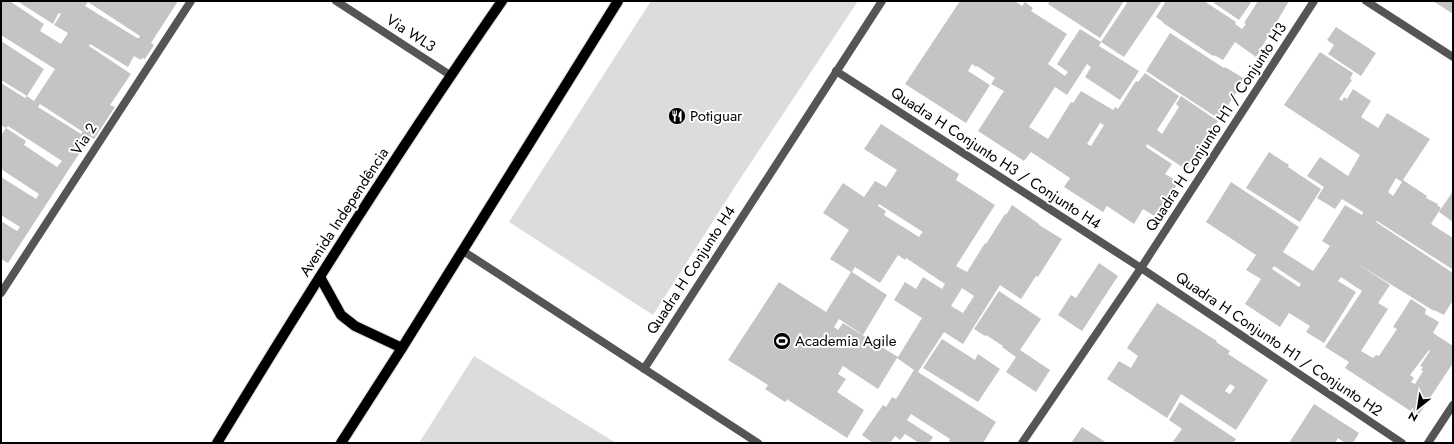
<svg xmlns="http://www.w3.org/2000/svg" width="1454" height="444" font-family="Jost,sans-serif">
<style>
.green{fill:#dcdcdc}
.building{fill:#c4c4c4;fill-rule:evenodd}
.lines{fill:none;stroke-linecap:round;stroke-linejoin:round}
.primary-casing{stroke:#dbdbdb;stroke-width:12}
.street{stroke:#555;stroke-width:8}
.primary{stroke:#000;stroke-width:10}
.labels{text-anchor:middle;stroke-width:4;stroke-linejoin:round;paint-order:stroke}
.street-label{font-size:15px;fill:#000;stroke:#fff}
.poi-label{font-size:15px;fill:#000;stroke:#fff;text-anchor:start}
</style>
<rect width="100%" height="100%" fill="#fff"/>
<g class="green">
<polygon points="651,1 858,1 738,182 653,315 509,222"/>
<polygon points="474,356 616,443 419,443"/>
</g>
<g class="building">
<path d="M 1,1 L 12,1 L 11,2 L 44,24 L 40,31 L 61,44 L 68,33 L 54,25 L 61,14 L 59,13 L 58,14 L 53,24 L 17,1 L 178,1 L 151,43 L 154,45 L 145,59 L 142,58 L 141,60 L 134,56 L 128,67 L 90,44 L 89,46 L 131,74 L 110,105 L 115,107 L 94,139 L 90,137 L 8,263 L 1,259 L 1,221 L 17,231 L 20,227 L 1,215 L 1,177 L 36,199 L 39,194 L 1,169 L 1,133 L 2,134 L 6,128 L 26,141 L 24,145 L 57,167 L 62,161 L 8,126 L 6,128 L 1,125 L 1,83 L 25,98 L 27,96 L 34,101 L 55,69 L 1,35 ZM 88,2 L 140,36 L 139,38 L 137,38 L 85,6 ZM 40,104 L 83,132 L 81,134 L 38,107 Z"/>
<path d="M 960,1 L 1015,1 L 1022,6 L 1025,2 L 1033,8 L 1031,11 L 1067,34 L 1048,64 L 1065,76 L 1068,72 L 1057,64 L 1080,29 L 1101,42 L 1099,46 L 1139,71 L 1120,100 L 1085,77 L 1091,67 L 1087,64 L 1067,95 L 1055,87 L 1029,127 L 1048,139 L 1071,102 L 1073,103 L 1081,91 L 1113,110 L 1115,107 L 1118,109 L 1136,81 L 1138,82 L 1145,73 L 1179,96 L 1157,130 L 1162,134 L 1179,107 L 1176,104 L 1181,96 L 1218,121 L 1187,170 L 1147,144 L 1146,147 L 1172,164 L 1165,174 L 1179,182 L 1156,217 L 1143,209 L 1134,224 L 1107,206 L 1103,212 L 1064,187 L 1070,178 L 1031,152 L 1024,161 L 978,131 L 1004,91 L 991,84 L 995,78 L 977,66 L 976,67 L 972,64 L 968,71 L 990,85 L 966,123 L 905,84 ZM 1100,123 L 1104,125 L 1091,146 L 1087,144 Z"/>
<polygon points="1050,1 1162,1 1124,57 1101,42 1127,3 1124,1 1100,38 1048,4"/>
<polygon points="1166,1 1204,1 1236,22 1235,24 1242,29 1246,24 1244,23 1258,1 1289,1 1256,57 1235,42 1223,60 1214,55 1213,56 1163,23 1163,22 1156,17"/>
<polygon points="1215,1 1252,1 1239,20 1214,3"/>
<polygon points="1433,1 1453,1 1453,14"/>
<polygon points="1336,27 1376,53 1361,76 1328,54 1334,45 1327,40"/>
<polygon points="1170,33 1224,68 1225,67 1245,79 1219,119 1146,71"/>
<polygon points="1,41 44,69 27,96 1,80"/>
<path d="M 1320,52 L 1353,73 L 1350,79 L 1352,80 L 1339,99 L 1342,101 L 1344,97 L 1347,99 L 1353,89 L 1371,101 L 1361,117 L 1378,128 L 1387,113 L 1430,139 L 1403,180 L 1427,196 L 1426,198 L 1438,204 L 1437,205 L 1441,208 L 1431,224 L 1453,238 L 1453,267 L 1452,269 L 1377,221 L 1376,222 L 1453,273 L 1453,300 L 1444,315 L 1434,310 L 1434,311 L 1353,261 L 1390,285 L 1378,303 L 1388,309 L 1361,351 L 1373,358 L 1376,355 L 1379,356 L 1397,329 L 1393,327 L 1411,299 L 1426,309 L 1425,314 L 1439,322 L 1433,333 L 1453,346 L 1453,363 L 1418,416 L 1345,368 L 1349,362 L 1325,347 L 1362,291 L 1341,277 L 1338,281 L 1356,292 L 1324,343 L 1306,332 L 1310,326 L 1289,313 L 1280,327 L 1245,304 L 1261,279 L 1246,270 L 1256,255 L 1206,222 L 1231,182 L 1299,227 L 1283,252 L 1313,271 L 1330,246 L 1322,241 L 1345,205 L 1362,215 L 1363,212 L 1342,199 L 1335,209 L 1317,198 L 1324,187 L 1307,176 L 1320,157 L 1348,176 L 1360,155 L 1284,105 ZM 1396,178 L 1402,182 L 1393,196 L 1388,192 ZM 1274,266 L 1301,284 L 1299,287 L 1272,269 ZM 1429,350 L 1430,351 L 1420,366 L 1423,367 L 1421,370 L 1423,371 L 1415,384 L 1411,382 L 1414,378 L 1410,375 Z"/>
<path d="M 881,124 L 959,174 L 956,180 L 995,205 L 956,266 L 967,272 L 985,243 L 986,244 L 1005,214 L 1006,215 L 1012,205 L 1039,224 L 1039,225 L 1062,239 L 1038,277 L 1036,276 L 1021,299 L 1000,285 L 963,344 L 944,332 L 918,372 L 996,422 L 983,443 L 948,443 L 950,439 L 911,414 L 907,420 L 933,437 L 929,443 L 919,443 L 905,434 L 900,440 L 895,436 L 890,443 L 873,443 L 862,435 L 883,405 L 886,407 L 892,397 L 896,399 L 914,370 L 897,358 L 878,389 L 843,366 L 838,374 L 846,379 L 837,392 L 864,410 L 847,438 L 788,400 L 789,398 L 785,402 L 765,389 L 768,385 L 728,360 L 779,282 L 826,312 L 851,272 L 830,259 L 849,230 L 823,213 L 843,183 L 864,197 L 875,181 L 886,187 L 897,170 L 864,149 ZM 879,204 L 923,232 L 921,234 L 919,237 L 884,215 L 886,211 L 878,206 ZM 898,255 L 905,260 L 906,258 L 945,284 L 942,289 L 923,277 L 916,289 L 905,282 L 894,300 L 922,318 L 898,357 L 843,323 L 838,330 L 834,327 L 839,319 L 863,335 L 887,295 L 852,272 L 855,267 L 880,283 ZM 962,288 L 974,296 L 963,313 L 951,306 Z"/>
<polygon points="1269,152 1289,165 1288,167 1321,189 1300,222 1246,188"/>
<polygon points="1453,191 1453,222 1439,212"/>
<polygon points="1099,263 1118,276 1082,331 1058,315 1071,295 1076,298"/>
<polygon points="999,291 1041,319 1020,350 1050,370 1036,392 1006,372 1016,357 1002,347 1003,346 986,335 985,336 974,329"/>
<path d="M 1157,303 L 1217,341 L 1216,342 L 1230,351 L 1228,354 L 1268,380 L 1236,430 L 1181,394 L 1167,418 L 1107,379 L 1119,361 L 1131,368 L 1138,356 L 1127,348 ZM 1230,384 L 1235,387 L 1230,394 L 1225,391 Z"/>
<polygon points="942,339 975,360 978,354 1000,369 978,402 923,368"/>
<polygon points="1180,402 1236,439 1234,443 1172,443 1182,429 1169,420"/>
<polygon points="1314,404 1359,433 1353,443 1345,443 1338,438 1335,443 1289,443"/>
<polygon points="1082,427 1107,443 1071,443"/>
</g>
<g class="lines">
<defs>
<g id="primary">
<polyline points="320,277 341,315 355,326 402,348"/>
<path d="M 217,443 C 308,293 402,145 502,1"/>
<polyline points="341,443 402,348 618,1"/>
</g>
</defs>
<use href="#primary" class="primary-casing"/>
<g class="street">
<polyline points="336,1 450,75"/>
<polyline points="1366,1 1453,57"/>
<polyline points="836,71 1141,268 1402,443"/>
<polyline points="463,251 758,443"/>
<polyline points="1,293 191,1"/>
<polyline points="644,369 882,1"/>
<polyline points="1022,443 1141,268 1314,1"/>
<polyline points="1428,443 1453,405"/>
</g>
<use href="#primary" class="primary"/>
</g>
<defs>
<symbol id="restaurant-disc" viewBox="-11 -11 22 22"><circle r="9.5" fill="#000" stroke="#fff"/><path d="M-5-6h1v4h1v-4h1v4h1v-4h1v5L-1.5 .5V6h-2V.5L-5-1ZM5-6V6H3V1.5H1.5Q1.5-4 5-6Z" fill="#fff"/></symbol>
<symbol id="stadium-disc" viewBox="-11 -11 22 22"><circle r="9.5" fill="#000" stroke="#fff"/><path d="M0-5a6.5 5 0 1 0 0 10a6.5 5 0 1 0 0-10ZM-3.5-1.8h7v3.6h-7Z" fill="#fff"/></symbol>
</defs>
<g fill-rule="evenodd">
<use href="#restaurant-disc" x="667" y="106" width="20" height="20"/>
<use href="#stadium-disc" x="772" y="331" width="20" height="20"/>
</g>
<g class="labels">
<g class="street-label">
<text transform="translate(411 33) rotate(33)" y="5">Via WL3</text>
<text transform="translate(1216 127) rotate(-57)" y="5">Quadra H Conjunto H1 / Conjunto H3</text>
<text transform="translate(84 139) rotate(-57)" y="5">Via 2</text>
<text transform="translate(996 158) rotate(33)" y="5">Quadra H Conjunto H3 / Conjunto H4</text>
<text transform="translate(344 212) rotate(-57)" y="5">Avenida Independência</text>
<text transform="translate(691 270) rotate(-57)" y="5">Quadra H Conjunto H4</text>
<text transform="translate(1279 344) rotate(34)" y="5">Quadra H Conjunto H1 / Conjunto H2</text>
</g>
<g class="poi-label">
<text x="690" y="121">Potiguar</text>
<text x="795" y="346">Academia Agile</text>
</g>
</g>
<rect width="1454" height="444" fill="none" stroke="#000000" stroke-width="4"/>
<g transform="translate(1418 408) rotate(210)" stroke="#ffffff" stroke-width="3" paint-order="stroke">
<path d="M0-3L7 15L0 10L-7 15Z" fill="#000000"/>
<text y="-6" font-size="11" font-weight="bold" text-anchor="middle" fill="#000000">N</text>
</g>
</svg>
